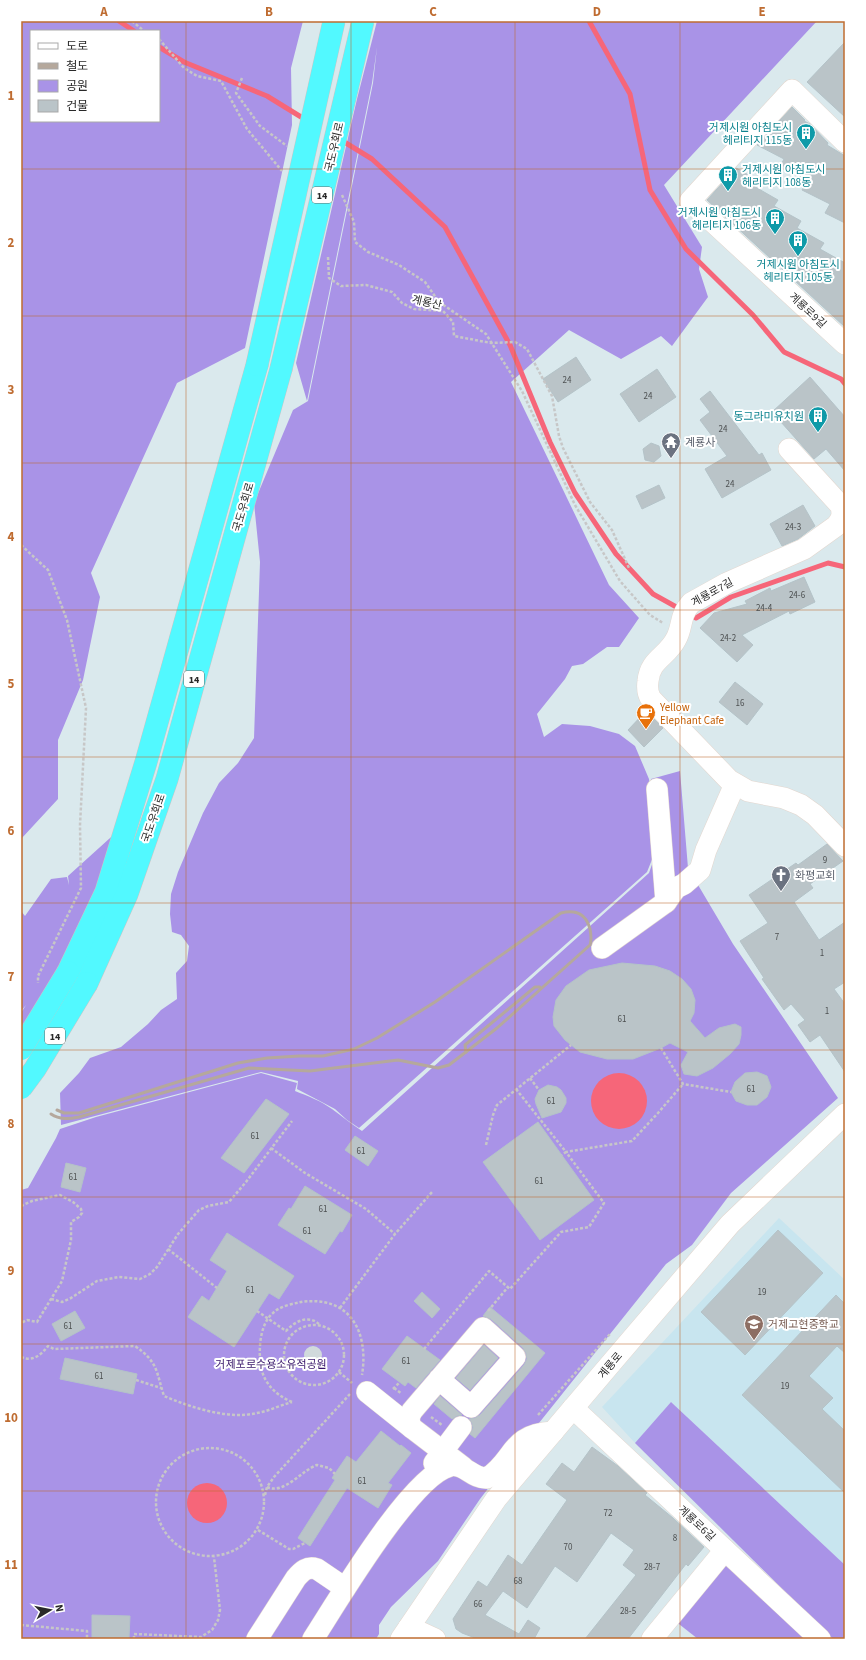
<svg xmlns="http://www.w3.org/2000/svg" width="866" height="1660" font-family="'Source Sans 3','Noto Sans KR',sans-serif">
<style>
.education{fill:#c8e5ef}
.green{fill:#a993e7;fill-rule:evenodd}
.plaza{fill:#d1dadc}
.water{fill:#f66679}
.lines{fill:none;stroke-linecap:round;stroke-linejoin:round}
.stream{stroke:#f66679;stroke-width:5}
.building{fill:#bac4c8;stroke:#b4c3c8}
.minor-casing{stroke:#e3d7cf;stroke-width:22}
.highway-casing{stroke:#c7c7c7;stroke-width:23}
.path{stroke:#c7c7c7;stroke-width:2.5;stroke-dasharray:3 2;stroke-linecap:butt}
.minor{stroke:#fff;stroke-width:21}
.highway{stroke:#52f9ff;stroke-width:22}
.rail{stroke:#b5a89c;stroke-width:3}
.highway-bridge-casing{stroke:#c7c7c7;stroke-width:23;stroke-linecap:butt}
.highway-bridge{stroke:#52f9ff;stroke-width:22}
.grid{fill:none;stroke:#bf6c31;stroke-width:1;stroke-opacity:0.55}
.labels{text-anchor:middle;stroke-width:4;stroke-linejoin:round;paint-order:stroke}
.number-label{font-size:9px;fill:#4d5051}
.shield{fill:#fff;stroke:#696969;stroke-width:1}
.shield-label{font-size:10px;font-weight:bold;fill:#292929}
.culture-label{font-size:11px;fill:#0d838f;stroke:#fff;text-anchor:end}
.street-label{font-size:11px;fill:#292929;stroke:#fff}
.worship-label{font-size:11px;fill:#5b616d;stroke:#fff;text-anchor:start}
.food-label{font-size:11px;fill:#c56008;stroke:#fff;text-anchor:start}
.education-label{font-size:11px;fill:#785e54;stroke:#fff;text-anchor:start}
.park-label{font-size:11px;fill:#37156a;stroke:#fff}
.neatline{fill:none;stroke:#bf6c31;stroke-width:1.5}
.grid-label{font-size:13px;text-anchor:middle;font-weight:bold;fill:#bf6c31}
</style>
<rect width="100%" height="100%" fill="#dae9ed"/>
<polygon class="education" points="779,1218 845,1280 845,1565 671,1402 635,1443 602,1407"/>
<g class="green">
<path d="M 21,21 L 303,21 L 291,68 L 292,125 L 245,348 L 177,383 L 91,573 L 100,597 L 83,680 L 58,740 L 58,799 L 21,839 ZM 31,31 L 159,31 L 159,121 L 31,121 Z"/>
<polygon points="377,21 817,21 664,185 702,247 699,269 708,297 672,346 661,336 621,359 569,330 511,382 609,585 639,618 619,647 607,647 583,664 572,666 565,679 537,714 544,737 562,724 590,726 619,734 635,746 649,779 655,830 655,852 647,872 359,1128 347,1120 335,1109 297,1089 298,1081 261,1072 61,1125 60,1093 79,1073 90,1058 121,1047 148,1024 161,1010 177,999 176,973 187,961 189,946 181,935 172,932 170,914 171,894 178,872 203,813 219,783 238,763 254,738 260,562 254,503 293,410 308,401 373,83 377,47 372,83 307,401 296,363 357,99"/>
<path d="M 680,771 L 688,868 L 733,944 L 838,1098 L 731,1193 L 692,1245 L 666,1264 L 527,1438 L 480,1499 L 438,1561 L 391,1607 L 379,1625 L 379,1634 L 376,1639 L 21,1639 L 21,1190 L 28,1188 L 56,1138 L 60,1129 L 96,1117 L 261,1073 L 297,1083 L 295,1091 C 308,1096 321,1101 332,1109 C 342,1116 351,1124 362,1131 L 649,873 L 656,853 L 654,804 L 651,779 Z"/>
<polygon points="120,829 102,883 64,958 21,1031 21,1013 26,1005 21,1011 21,911 25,916 51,879 67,877 69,885 68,876"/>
<polygon points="671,1402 845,1565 845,1639 833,1639 635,1443"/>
<polygon points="725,1550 820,1639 698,1639 670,1617"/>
</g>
<circle class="plaza" cx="313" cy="1355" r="9"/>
<g class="water">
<circle cx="619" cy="1101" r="28"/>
<circle cx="207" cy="1503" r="20"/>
</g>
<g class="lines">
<g class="stream">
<polyline points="119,21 134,31"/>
<polyline points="589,21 630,94 650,190 686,249 753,315 784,352 841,379 845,384"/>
<polyline points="159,47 184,62 267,96 306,120"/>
<polyline points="341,140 372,159 445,227 510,345 550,442 575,493 616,554 653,594 680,609"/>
<polyline points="689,614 696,618 731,597 828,563 845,567"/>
</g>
</g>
<g class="building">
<polygon points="845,42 845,117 807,82"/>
<polygon points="792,107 805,120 804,121 810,124 828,143 827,145 845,156 845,223 825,213 830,204 802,190 807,181 780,167 784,159 757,145"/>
<polygon points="736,168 754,178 750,184 778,200 774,206 801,221 797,228 824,243 820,249 845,263 845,327 707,200"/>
<polygon points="576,357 591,380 558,402 543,379"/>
<polygon points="657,369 676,397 639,422 620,394"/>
<polygon points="810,377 845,417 845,471 826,449 814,459 772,412"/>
<polygon points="710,391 759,455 762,453 771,470 722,498 705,469 727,456 700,420 710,412 700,399"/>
<polygon points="651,443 659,446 661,456 654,462 645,460 643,449"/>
<polygon points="659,485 665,498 642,509 636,496"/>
<polygon points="803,505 815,526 798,539 782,546 770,524"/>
<polygon points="804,577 815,602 790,614 789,611 742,635 753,645 737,662 700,628 714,613 747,604 745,601 770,588 771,591"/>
<polygon points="735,682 763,704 747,725 719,702"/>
<polygon points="646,711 663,728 644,747 628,730"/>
<polygon points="827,844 843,861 810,884 813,888 794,902 819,940 845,922 845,982 834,989 845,1004 845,1072 820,1035 810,1042 798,1025 805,1020 791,1004 784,1010 762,979 764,978 740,941 768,923 749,895 796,863 798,865"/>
<polygon points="622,963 655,966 670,971 682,979 691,989 695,1000 694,1013 690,1021 705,1038 719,1028 735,1024 741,1027 741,1035 739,1044 730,1054 713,1068 697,1076 684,1074 681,1065 688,1052 670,1043 661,1048 633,1059 607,1059 580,1052 565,1040 554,1026 553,1017 556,1000 566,986 589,970"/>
<polygon points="757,1072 767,1076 771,1087 767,1097 757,1105 747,1105 736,1101 731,1092 735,1082 745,1073"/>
<polygon points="548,1085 557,1087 561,1090 566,1098 566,1103 561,1112 542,1118 536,1104 535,1099 539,1090"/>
<polygon points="266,1099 289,1114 244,1173 221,1158"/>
<polygon points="538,1122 594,1200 540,1240 483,1162"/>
<polygon points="355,1136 378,1151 368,1166 345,1150"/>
<polygon points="66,1163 86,1168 80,1192 61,1187"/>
<polygon points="305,1186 352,1215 342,1232 340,1231 325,1254 278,1225 289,1208 291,1209"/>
<polygon points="778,1230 823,1273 745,1355 701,1312"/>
<polygon points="227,1233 294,1276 279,1299 269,1293 234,1347 188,1317 202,1296 209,1301 227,1271 210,1260"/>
<polygon points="422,1292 440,1309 432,1318 414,1301"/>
<polygon points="836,1295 845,1304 845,1353 837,1346 809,1376 833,1398 822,1409 845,1431 845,1493 742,1395"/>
<polygon points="490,1307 545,1353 475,1438 470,1434 473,1428 472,1423 469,1419 475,1418 480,1415 524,1365 527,1359 526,1353 523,1348 491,1319 483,1316"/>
<polygon points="75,1311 85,1328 61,1341 52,1324"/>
<polygon points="407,1336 440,1360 416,1388 408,1382 405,1386 382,1369"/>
<polygon points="484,1345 498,1358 470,1390 456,1378"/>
<polygon points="65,1358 137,1374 133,1394 60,1379"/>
<polygon points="440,1396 462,1415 457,1416 452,1419 434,1404"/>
<polygon points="381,1431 400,1446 401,1445 411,1453 388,1483 392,1485 378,1508 347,1488 310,1546 298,1538 335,1480 332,1478 347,1456 356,1462"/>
<polygon points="592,1447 618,1466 647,1493 645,1495 673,1518 704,1547 688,1566 686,1564 628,1639 585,1639 636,1575 623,1565 634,1550 611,1533 577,1582 555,1566 527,1608 503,1591 485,1615 519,1634 528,1620 540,1628 534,1639 478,1639 462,1633 456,1629 453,1619 478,1581 487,1587 508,1555 522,1565 567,1500 546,1484 562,1463 574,1472"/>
<polygon points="92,1615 130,1616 129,1638 92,1637"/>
</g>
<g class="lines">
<defs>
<g id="minor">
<polyline points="845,142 792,90 690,201 845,344"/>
<path d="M 789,449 L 841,506 C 843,515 842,519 836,526 L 804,549 L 727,583 L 691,603 C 679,616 683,627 676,639 C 667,657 650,659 648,681 C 647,688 647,693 651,699 L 729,780 L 748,791 L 784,798 L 801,805 L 815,815 L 845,846"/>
<polyline points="657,789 666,902"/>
<polyline points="602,948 666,902 676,888 684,884 700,870 706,850 735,784"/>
<polyline points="439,1379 471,1407 515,1357 483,1328 412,1411 409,1417 410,1425 412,1428 463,1467"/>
<polyline points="367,1392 412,1428"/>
<polyline points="573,1408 820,1639"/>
<polyline points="434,1463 461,1427"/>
<polyline points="409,1627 435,1639"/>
<path d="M 257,1639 L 296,1578 C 302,1571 307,1566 317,1569 L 345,1588"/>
<path d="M 313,1639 C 337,1602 411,1476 450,1466 C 464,1462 472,1479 487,1478 C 515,1461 509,1434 553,1432"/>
<polyline points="401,1639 496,1499 613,1361 730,1224 845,1114"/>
<polyline points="652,1639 725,1550"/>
</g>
<g id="highway">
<polyline points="68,972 106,892 146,762 257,365"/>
<polyline points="87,983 127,894 167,779 281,369"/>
</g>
</defs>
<use href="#minor" class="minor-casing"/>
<use href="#highway" class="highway-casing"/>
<g class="path">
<polyline points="132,21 144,31"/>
<polyline points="159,39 184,68 197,76 221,81 247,129 282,171"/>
<polyline points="242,78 236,93 260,126 287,146"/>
<polyline points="342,195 354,222 355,242 368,252 399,265 425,282 439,302 486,334 522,391 575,505 620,581 650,615 663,623"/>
<polyline points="328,257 329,278 341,286 366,285 392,292 402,303 414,309 443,311 453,322 454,336 491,343 515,342 527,349 552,396 559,436 563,448 590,502 612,530 629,568"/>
<polyline points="21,545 48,570 67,620 86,708 80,825 81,888 38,976 38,983"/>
<polyline points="661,1048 683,1084 731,1092"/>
<polyline points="530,1078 539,1090"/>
<polyline points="516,1089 566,1152 562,1155"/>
<polyline points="486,1145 493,1115 497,1105 571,1045"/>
<polyline points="271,1148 305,1173 366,1209 395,1234"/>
<polyline points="21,1206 32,1201 60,1195 73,1202 81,1209 82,1213 79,1217 71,1222 71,1240 62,1281 37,1322 27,1320 21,1323"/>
<polyline points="168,1249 217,1288"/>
<polyline points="51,1299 62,1302 71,1298 97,1281 119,1277 140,1279 150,1274 157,1267 178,1234 199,1210 208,1206 229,1202 246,1182 292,1121"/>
<polyline points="340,1308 395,1234 433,1191"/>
<path d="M 257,1311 L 286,1331 C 295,1321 309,1314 320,1325"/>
<polyline points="488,1311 508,1287"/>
<circle cx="314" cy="1355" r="30"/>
<polyline points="424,1349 489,1271 510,1289 561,1232 589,1227 604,1203 566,1152 632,1141 658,1113 683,1084"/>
<path d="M 21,1357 C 33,1362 41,1355 48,1346 L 54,1349 L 135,1346 C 158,1362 156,1371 164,1396 C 190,1407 228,1420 257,1413 C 269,1411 281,1405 292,1402"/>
<polyline points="339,1372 352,1383"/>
<polyline points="136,1380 161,1388"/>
<polyline points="394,1388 402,1394"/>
<polyline points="393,1389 400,1382"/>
<path d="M 292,1402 C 273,1394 261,1380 260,1359 C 259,1344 261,1323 273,1313 C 280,1306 292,1304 301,1302 C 350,1295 369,1332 362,1375"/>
<polyline points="538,1415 610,1334"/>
<polyline points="431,1417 442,1425"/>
<circle cx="210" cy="1502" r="54"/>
<path d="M 267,1487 C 284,1495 302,1470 317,1465 L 329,1468 L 335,1474"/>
<polyline points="265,1495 267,1487 274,1477 350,1394"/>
<polyline points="258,1530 289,1549 293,1549 305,1543"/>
<polyline points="21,1625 87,1631 87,1639"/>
<polyline points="134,1639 134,1634 201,1637 212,1630 218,1620 220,1610 214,1557"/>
</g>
<use href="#minor" class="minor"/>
<use href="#highway" class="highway"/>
<g class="rail">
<polyline points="466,1052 465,1045 535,987 540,987"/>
<path d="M 51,1114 C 60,1120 69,1119 79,1117 L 249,1068 L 310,1071 L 398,1060 L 438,1068 L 449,1065 L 497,1028 L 590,945 C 592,940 591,935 590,929 C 586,914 576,909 561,913 L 435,1002 L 377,1038 L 354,1049 L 323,1056 L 299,1056 L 267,1058 L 238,1063 L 79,1113 L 64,1113 L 57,1110"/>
</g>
<defs>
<g id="highway-bridge">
<polyline points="257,365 334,21"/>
<polyline points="281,369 363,21"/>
<polyline points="21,1049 68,972"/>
<polyline points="21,1088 35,1069 87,983"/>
</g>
</defs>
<use href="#highway-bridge" class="highway-bridge-casing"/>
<use href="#highway-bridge" class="highway-bridge"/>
</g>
<path class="grid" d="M 186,21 L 186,1639M 351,21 L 351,1639M 515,21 L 515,1639M 680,21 L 680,1639M 21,169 L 845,169M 21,316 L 845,316M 21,463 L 845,463M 21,610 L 845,610M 21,757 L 845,757M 21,903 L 845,903M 21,1050 L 845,1050M 21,1197 L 845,1197M 21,1344 L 845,1344M 21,1491 L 845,1491"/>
<defs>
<symbol id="building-pin" viewBox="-11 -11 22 30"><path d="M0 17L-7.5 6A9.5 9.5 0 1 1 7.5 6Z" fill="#0f9aa8" stroke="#fff"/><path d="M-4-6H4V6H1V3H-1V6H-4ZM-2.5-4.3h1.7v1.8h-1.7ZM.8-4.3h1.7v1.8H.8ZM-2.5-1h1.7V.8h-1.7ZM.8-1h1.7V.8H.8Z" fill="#fff"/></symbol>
<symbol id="temple-pin" viewBox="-11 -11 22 30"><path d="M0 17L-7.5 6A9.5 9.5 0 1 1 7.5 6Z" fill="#6b7280" stroke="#fff"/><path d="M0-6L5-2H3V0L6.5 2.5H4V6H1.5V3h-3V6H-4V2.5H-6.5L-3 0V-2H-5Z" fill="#fff"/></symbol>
<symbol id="cafe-pin" viewBox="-11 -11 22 30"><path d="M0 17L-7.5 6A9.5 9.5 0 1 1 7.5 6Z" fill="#e8710a" stroke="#fff"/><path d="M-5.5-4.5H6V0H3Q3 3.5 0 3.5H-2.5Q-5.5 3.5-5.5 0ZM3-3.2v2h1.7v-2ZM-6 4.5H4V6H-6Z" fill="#fff"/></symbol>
<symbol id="church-pin" viewBox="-11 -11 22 30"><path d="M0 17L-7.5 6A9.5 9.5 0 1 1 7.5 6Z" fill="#6b7280" stroke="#fff"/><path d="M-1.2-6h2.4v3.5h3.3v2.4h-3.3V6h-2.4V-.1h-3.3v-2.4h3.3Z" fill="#fff"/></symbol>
<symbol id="school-pin" viewBox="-11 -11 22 30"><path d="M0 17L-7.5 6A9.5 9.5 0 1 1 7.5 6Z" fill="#8d6e63" stroke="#fff"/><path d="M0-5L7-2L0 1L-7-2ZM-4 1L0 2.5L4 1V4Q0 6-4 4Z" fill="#fff"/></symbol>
</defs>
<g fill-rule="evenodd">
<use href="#building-pin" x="795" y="122" width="22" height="30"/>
<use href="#building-pin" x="717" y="164" width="22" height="30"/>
<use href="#building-pin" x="764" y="207" width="22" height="30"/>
<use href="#building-pin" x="787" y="229" width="22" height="30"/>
<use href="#building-pin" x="807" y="405" width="22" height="30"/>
<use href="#temple-pin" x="660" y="431" width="22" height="30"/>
<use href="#cafe-pin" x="635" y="702" width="22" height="30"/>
<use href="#church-pin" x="770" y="864" width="22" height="30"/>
<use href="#school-pin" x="743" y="1313" width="22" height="30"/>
</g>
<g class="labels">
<g class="number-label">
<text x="567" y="383">24</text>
<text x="648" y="399">24</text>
<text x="723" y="432">24</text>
<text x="730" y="487">24</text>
<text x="793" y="530">24-3</text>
<text x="797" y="598">24-6</text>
<text x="764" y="611">24-4</text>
<text x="728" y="641">24-2</text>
<text x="740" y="706">16</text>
<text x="825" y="863">9</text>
<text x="777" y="940">7</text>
<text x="822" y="956">1</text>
<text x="827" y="1014">1</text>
<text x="622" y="1022">61</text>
<text x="751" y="1092">61</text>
<text x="551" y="1104">61</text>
<text x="255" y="1139">61</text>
<text x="361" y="1154">61</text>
<text x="73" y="1180">61</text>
<text x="539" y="1184">61</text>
<text x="323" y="1212">61</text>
<text x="307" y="1234">61</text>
<text x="250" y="1293">61</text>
<text x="762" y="1295">19</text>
<text x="68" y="1329">61</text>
<text x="406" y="1364">61</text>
<text x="99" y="1379">61</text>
<text x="785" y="1389">19</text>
<text x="362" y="1484">61</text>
<text x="608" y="1516">72</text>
<text x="675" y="1541">8</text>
<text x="568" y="1550">70</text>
<text x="652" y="1570">28-7</text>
<text x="518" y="1584">68</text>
<text x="478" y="1607">66</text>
<text x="628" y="1614">28-5</text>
</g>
<g class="shield">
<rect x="312" y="187" width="20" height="16" rx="3"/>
<rect x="184" y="671" width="20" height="16" rx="3"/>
<rect x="45" y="1028" width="20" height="16" rx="3"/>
</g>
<g class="shield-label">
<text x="322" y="199">14</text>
<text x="194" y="683">14</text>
<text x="55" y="1040">14</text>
</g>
<g class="culture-label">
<text x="792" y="131">거제시원 아침도시<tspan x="792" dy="13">헤리티지 115동</tspan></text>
<text x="742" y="173" text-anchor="start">거제시원 아침도시<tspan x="742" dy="13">헤리티지 108동</tspan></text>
<text x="761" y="216">거제시원 아침도시<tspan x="761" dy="13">헤리티지 106동</tspan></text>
<text x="798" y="268" text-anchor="middle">거제시원 아침도시<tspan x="798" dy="13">헤리티지 105동</tspan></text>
<text x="804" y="420">동그라미유치원</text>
</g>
<g class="street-label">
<text transform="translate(334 147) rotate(-77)" y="4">국도우회로</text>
<text transform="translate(427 302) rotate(13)" y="4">계룡산</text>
<text transform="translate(808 310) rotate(43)" y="4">계룡로9길</text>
<text transform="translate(243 507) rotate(-74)" y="4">국도우회로</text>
<text transform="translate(712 592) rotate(-29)" y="4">계룡로7길</text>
<text transform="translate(153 818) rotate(-71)" y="4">국도우회로</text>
<text transform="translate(610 1365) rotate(-50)" y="4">계룡로</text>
<text transform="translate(697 1523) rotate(43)" y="4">계룡로6길</text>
</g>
<g class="worship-label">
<text x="685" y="446">계룡사</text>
<text x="795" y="879">화평교회</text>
</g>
<g class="food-label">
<text x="660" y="711">Yellow<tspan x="660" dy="13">Elephant Cafe</tspan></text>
</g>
<g class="education-label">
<text x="768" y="1328">거제고현중학교</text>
</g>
<g class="park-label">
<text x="271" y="1368">거제포로수용소유적공원</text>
</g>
</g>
<rect width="866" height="1660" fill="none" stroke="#ffffff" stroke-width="44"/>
<rect x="30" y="30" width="130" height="92" fill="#ffffff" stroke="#a9a9a9"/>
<rect x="38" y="43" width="20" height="6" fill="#ffffff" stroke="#a9a9a9"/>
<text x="66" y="50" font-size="12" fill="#292929">도로</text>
<rect x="38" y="63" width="20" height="6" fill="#b5a89c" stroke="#a9a9a9"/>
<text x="66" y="70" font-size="12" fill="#292929">철도</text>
<rect x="38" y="80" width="20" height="12" fill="#a993e7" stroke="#a9a9a9"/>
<text x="66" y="90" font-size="12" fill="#292929">공원</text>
<rect x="38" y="100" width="20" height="12" fill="#bac4c8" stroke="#a9a9a9"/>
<text x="66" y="110" font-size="12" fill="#292929">건물</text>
<g transform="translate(50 1610) rotate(80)" stroke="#ffffff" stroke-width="3" paint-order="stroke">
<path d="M0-3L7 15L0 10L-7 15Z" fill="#292929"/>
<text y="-6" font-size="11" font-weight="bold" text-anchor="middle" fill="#292929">N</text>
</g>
<rect x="22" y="22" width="822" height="1616" class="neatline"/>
<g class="grid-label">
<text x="104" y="16">A</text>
<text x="269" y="16">B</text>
<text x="433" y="16">C</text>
<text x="597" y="16">D</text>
<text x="762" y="16">E</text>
<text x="11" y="100">1</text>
<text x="11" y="247">2</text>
<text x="11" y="394">3</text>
<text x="11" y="541">4</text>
<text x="11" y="688">5</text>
<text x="11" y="835">6</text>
<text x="11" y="981">7</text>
<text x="11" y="1128">8</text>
<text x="11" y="1275">9</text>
<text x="11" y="1422">10</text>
<text x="11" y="1569">11</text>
</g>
</svg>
